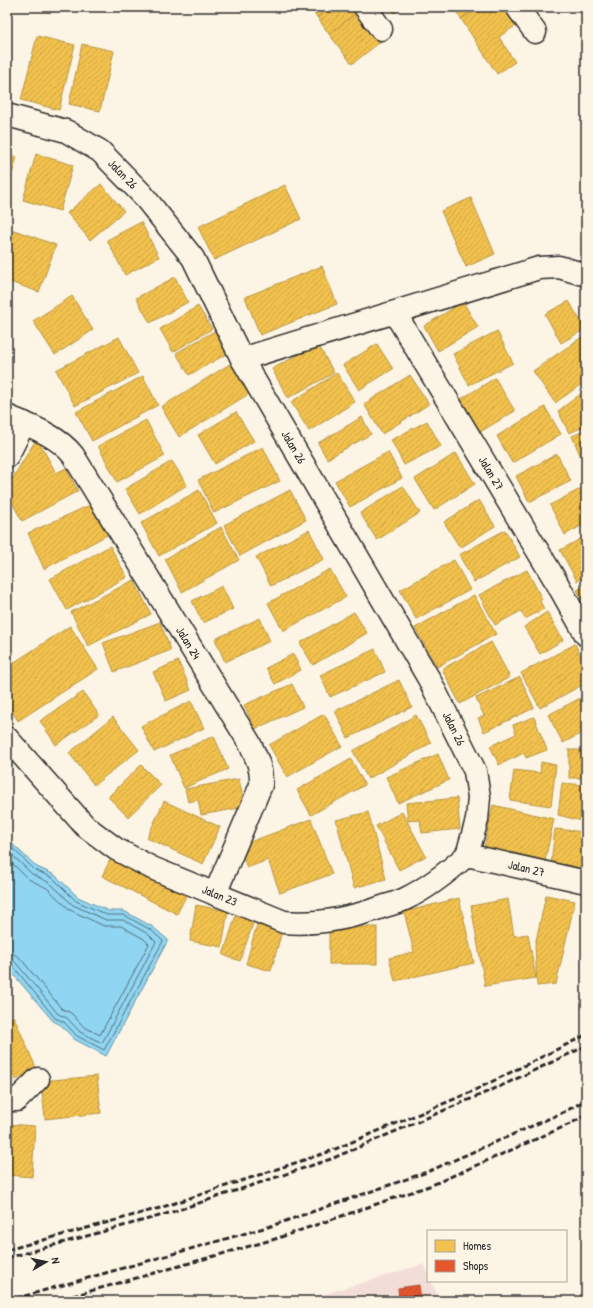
<svg xmlns="http://www.w3.org/2000/svg" width="593" height="1308" font-family="'Patrick Hand',sans-serif">
<style>
.built{fill:#f3ddd8}
.water{fill:#90d5f1;stroke:#6891a2}
.homes{fill:url(#homes-hatch);stroke:#b69444}
.shops{fill:url(#shops-hatch);stroke:#ac4a2d}
.lines{fill:none;stroke-linecap:round;stroke-linejoin:round}
.shore{stroke:#536f7a;stroke-width:1}
.minor-casing{stroke:#2b2b2b;stroke-width:25}
.minor{stroke:#fcf5e5;stroke-width:22}
.rail{stroke:#2b2b2b;stroke-width:3;stroke-dasharray:6 3;stroke-linecap:butt}
.labels{text-anchor:middle;stroke-width:4;stroke-linejoin:round;paint-order:stroke}
.street-label{font-size:12px;fill:#2b2b2b;stroke:#fcf5e5}
</style>
<defs>
<pattern id="homes-hatch" width="6" height="6" patternUnits="userSpaceOnUse"><rect width="6" height="6" fill="#f2c14e"/><path d="M-1 1l2-2M0 6l6-6M5 7l2-2" fill="none" stroke="#d0a644"/></pattern>
<pattern id="shops-hatch" width="6" height="6" patternUnits="userSpaceOnUse"><rect width="6" height="6" fill="#e4572e"/><path d="M-1 1l2-2M0 6l6-6M5 7l2-2" fill="none" stroke="#b94827"/></pattern>
</defs>
<rect width="100%" height="100%" fill="#fcf5e5"/>
<filter id="ink" filterUnits="userSpaceOnUse"><feTurbulence type="fractalNoise" baseFrequency=".025" numOctaves="2"/><feDisplacementMap in="SourceGraphic" scale="8" xChannelSelector="R" yChannelSelector="G"/><feConvolveMatrix kernelMatrix="1 2 1 2 8 2 1 2 1" color-interpolation-filters="sRGB"/></filter>
<g filter="url(#ink)">
<polygon class="built" points="424,1264 428,1273 428,1281 431,1281 440,1301 302,1301"/>
<polygon class="water" points="7,839 37,867 55,875 78,897 109,911 124,911 153,927 168,940 106,1056 74,1039 61,1025 53,1021 7,967"/>
<g class="homes">
<polygon points="309,7 331,7 317,17"/>
<polygon points="331,7 360,7 362,9 329,34 317,17"/>
<polygon points="390,7 403,7 394,13"/>
<polygon points="453,7 480,7 461,19"/>
<polygon points="480,7 512,7 521,22 499,37 515,62 497,74 461,19"/>
<polygon points="362,9 384,39 352,64 329,34"/>
<polygon points="37,36 75,45 59,110 21,100"/>
<polygon points="82,44 114,51 100,111 69,104"/>
<polygon points="7,154 17,157 7,192"/>
<polygon points="36,154 73,165 60,211 23,200"/>
<polygon points="101,184 124,211 90,240 67,213"/>
<polygon points="285,185 301,219 214,260 198,227"/>
<polygon points="471,198 495,254 466,267 441,211"/>
<polygon points="141,222 159,257 125,275 107,240"/>
<polygon points="14,230 56,245 39,292 7,281 7,251"/>
<polygon points="322,266 337,304 260,335 245,297"/>
<polygon points="175,277 188,302 150,323 136,298"/>
<polygon points="72,296 93,330 55,355 33,321"/>
<polygon points="569,301 585,329 561,343 545,314"/>
<polygon points="463,302 478,327 438,351 424,326"/>
<polygon points="198,306 212,329 173,352 160,329"/>
<polygon points="218,329 230,352 189,375 176,353"/>
<polygon points="497,331 513,363 469,385 453,354"/>
<polygon points="586,334 586,381 555,403 533,371"/>
<polygon points="119,337 138,373 75,406 56,370"/>
<polygon points="318,344 334,373 288,398 272,369"/>
<polygon points="377,344 393,369 359,390 343,365"/>
<polygon points="233,362 252,392 179,437 161,407"/>
<polygon points="337,373 355,402 309,431 291,402"/>
<polygon points="410,375 429,404 382,434 364,404"/>
<polygon points="143,376 158,405 92,441 76,412"/>
<polygon points="495,378 515,411 480,432 461,399"/>
<polygon points="586,390 586,426 569,433 558,411"/>
<polygon points="545,407 561,434 512,463 497,436"/>
<polygon points="236,412 254,441 215,464 198,435"/>
<polygon points="362,417 371,434 327,459 318,443"/>
<polygon points="146,420 165,456 117,482 98,446"/>
<polygon points="427,421 441,446 404,465 391,440"/>
<polygon points="586,430 586,469 572,436"/>
<polygon points="37,438 56,473 66,468 78,491 22,521 7,493 7,487"/>
<polygon points="263,447 280,481 214,513 198,480"/>
<polygon points="388,452 402,478 350,507 335,481"/>
<polygon points="456,453 475,484 434,510 415,479"/>
<polygon points="557,454 571,481 529,502 516,476"/>
<polygon points="172,461 187,485 140,514 125,489"/>
<polygon points="403,486 420,513 377,540 360,513"/>
<polygon points="586,486 586,523 565,535 550,505"/>
<polygon points="199,490 217,523 159,556 141,523"/>
<polygon points="290,490 306,520 240,556 224,525"/>
<polygon points="479,500 495,526 460,548 444,522"/>
<polygon points="90,505 109,534 44,569 28,533"/>
<polygon points="221,527 239,560 182,592 165,559"/>
<polygon points="309,530 324,559 271,586 256,557"/>
<polygon points="505,530 520,557 474,582 459,555"/>
<polygon points="586,536 586,576 577,581 560,550"/>
<polygon points="110,546 127,577 67,610 50,579"/>
<polygon points="454,560 470,590 416,619 400,590"/>
<polygon points="330,569 346,597 283,631 268,603"/>
<polygon points="527,570 542,599 540,601 544,609 525,619 521,611 495,625 479,595"/>
<polygon points="134,580 151,614 88,646 71,612"/>
<polygon points="222,586 233,609 203,623 192,601"/>
<polygon points="586,586 586,607 577,590"/>
<polygon points="474,595 496,634 437,667 415,628"/>
<polygon points="354,612 367,633 313,665 300,643"/>
<polygon points="547,612 563,640 540,654 524,627"/>
<polygon points="260,618 270,641 225,662 215,639"/>
<polygon points="160,622 171,650 114,672 103,643"/>
<polygon points="70,626 98,669 18,721 7,703 7,667"/>
<polygon points="491,642 510,677 460,704 442,669"/>
<polygon points="575,644 586,666 586,683 540,708 521,673"/>
<polygon points="375,649 385,672 330,697 320,675"/>
<polygon points="293,654 301,670 275,684 266,668"/>
<polygon points="178,661 191,690 166,701 153,672"/>
<polygon points="520,677 534,708 484,732 478,718 484,716 476,698"/>
<polygon points="399,680 412,707 348,738 335,711"/>
<polygon points="292,684 303,707 255,729 244,705"/>
<polygon points="83,692 99,715 56,745 40,721"/>
<polygon points="586,695 586,731 563,743 548,715"/>
<polygon points="191,701 204,728 154,752 141,726"/>
<polygon points="324,714 342,746 287,777 269,745"/>
<polygon points="416,715 431,743 368,779 353,751"/>
<polygon points="113,717 139,750 94,785 69,753"/>
<polygon points="534,717 547,750 526,758 524,753 499,765 490,746 516,734 513,725"/>
<polygon points="214,736 228,769 184,788 170,755"/>
<rect x="569" y="750" width="17" height="28"/>
<polygon points="438,754 449,780 398,803 386,777"/>
<polygon points="351,759 365,785 311,815 297,790"/>
<polygon points="541,762 556,765 551,806 510,800 514,770 540,773"/>
<polygon points="141,765 161,785 128,817 108,797"/>
<polygon points="239,779 245,807 201,815 198,800 188,802 185,789"/>
<polygon points="562,783 586,785 586,822 558,815"/>
<polygon points="457,798 460,829 422,833 420,820 408,821 406,803"/>
<polygon points="164,801 220,827 203,864 147,838"/>
<polygon points="493,805 554,819 545,861 484,848"/>
<polygon points="368,812 386,879 354,888 336,820"/>
<polygon points="402,812 426,856 399,870 376,826"/>
<polygon points="311,819 332,874 280,893 268,860 247,868 239,846"/>
<polygon points="555,829 586,832 586,868 551,864"/>
<polygon points="112,856 187,894 177,914 102,876"/>
<polygon points="546,895 575,901 556,984 537,986 535,945"/>
<polygon points="459,898 474,963 395,981 389,958 414,952 404,912"/>
<polygon points="508,899 514,936 528,934 536,978 485,986 471,906"/>
<polygon points="196,905 228,911 222,947 190,941"/>
<polygon points="236,915 254,921 240,961 223,955"/>
<polygon points="257,924 282,931 271,971 246,964"/>
<rect x="329" y="927" width="48" height="37"/>
<polygon points="14,1017 37,1070 15,1080 7,1062 7,1020"/>
<polygon points="97,1076 101,1113 45,1119 41,1081"/>
<polygon points="7,1124 35,1126 32,1177 7,1175"/>
</g>
<polygon class="shops" points="419,1285 421,1301 399,1301 398,1288"/>
<g class="lines">
<g class="shore">
<polyline points="7,843 35,870 53,878 76,901 107,915 124,915 151,930 163,941 104,1050 77,1036 64,1022 55,1018 13,966 7,964"/>
<polyline points="7,850 32,874 50,883 73,905 106,920 123,920 148,934 156,942 102,1043 80,1032 67,1018 58,1014 16,963 12,959 7,959"/>
<polyline points="7,858 28,879 47,888 70,910 104,926 121,926 144,939 149,944 100,1035 84,1027 71,1013 62,1009 20,958 14,954 7,953"/>
</g>
<defs>
<g id="minor">
<polyline points="365,7 381,29"/>
<polyline points="517,7 535,32"/>
<path id="s1" d="M 7,115 L 66,131 L 100,151 L 142,194 L 193,258 L 242,359 L 429,679 L 475,771 L 479,797 L 477,820 L 467,855"/>
<path id="s2" d="M 395,313 L 557,583 L 586,635"/>
<polyline points="242,359 539,268 559,267 586,275"/>
<path id="s3" d="M 7,416 C 30,426 57,435 73,455 L 249,742 C 256,757 262,767 261,785 L 215,894"/>
<polyline points="7,457 24,423"/>
<path id="s4" d="M 7,738 L 85,826 L 116,849 L 152,868 L 284,922 C 319,925 352,918 385,906 C 392,904 399,902 405,899 C 428,888 448,872 467,855"/>
<path id="s5" d="M 467,855 L 586,882"/>
<polyline points="7,1100 17,1100 38,1079"/>
</g>
</defs>
<use href="#minor" class="minor-casing"/>
<use href="#minor" class="minor"/>
<g class="rail">
<polyline points="7,1250 160,1208 328,1152 469,1093 586,1035"/>
<polyline points="7,1258 163,1215 331,1159 501,1086 586,1046"/>
<polyline points="7,1301 271,1226 427,1172 564,1112 586,1100"/>
<polyline points="55,1301 275,1239 432,1185 570,1124 586,1115"/>
</g>
</g>
</g>
<g class="labels">
<g class="street-label">
<text dy="4" stroke="none"><textPath href="#s1" startOffset="133">Jalan 26</textPath></text>
<text dy="4" stroke="none"><textPath href="#s1" startOffset="457">Jalan 26</textPath></text>
<text dy="4" stroke="none"><textPath href="#s2" startOffset="187">Jalan 27</textPath></text>
<text dy="4" stroke="none"><textPath href="#s3" startOffset="298">Jalan 24</textPath></text>
<text dy="4" stroke="none"><textPath href="#s1" startOffset="781">Jalan 26</textPath></text>
<text dy="4" stroke="none"><textPath href="#s5" startOffset="61">Jalan 27</textPath></text>
<text dy="4" stroke="none"><textPath href="#s4" startOffset="270">Jalan 23</textPath></text>
</g>
</g>
<rect width="593" height="1308" fill="none" stroke="#fcf5e5" stroke-width="24"/>
<rect x="12" y="12" width="569" height="1284" fill="none" stroke="#2b2b2b" stroke-width="1.5" filter="url(#ink)"/>
<rect x="427" y="1230" width="140" height="52" fill="#fcf5e5" stroke="#a8a49b"/>
<rect x="435" y="1240" width="20" height="12" fill="#f2c14e" stroke="#a8a49b"/>
<text x="463" y="1250" font-size="12" fill="#2b2b2b">Homes</text>
<rect x="435" y="1260" width="20" height="12" fill="#e4572e" stroke="#a8a49b"/>
<text x="463" y="1270" font-size="12" fill="#2b2b2b">Shops</text>
<g transform="translate(46 1262) rotate(81)" stroke="#fcf5e5" stroke-width="3" paint-order="stroke">
<path d="M0-3L7 15L0 10L-7 15Z" fill="#2b2b2b"/>
<text y="-6" font-size="11" font-weight="bold" text-anchor="middle" fill="#2b2b2b">N</text>
</g>
</svg>
